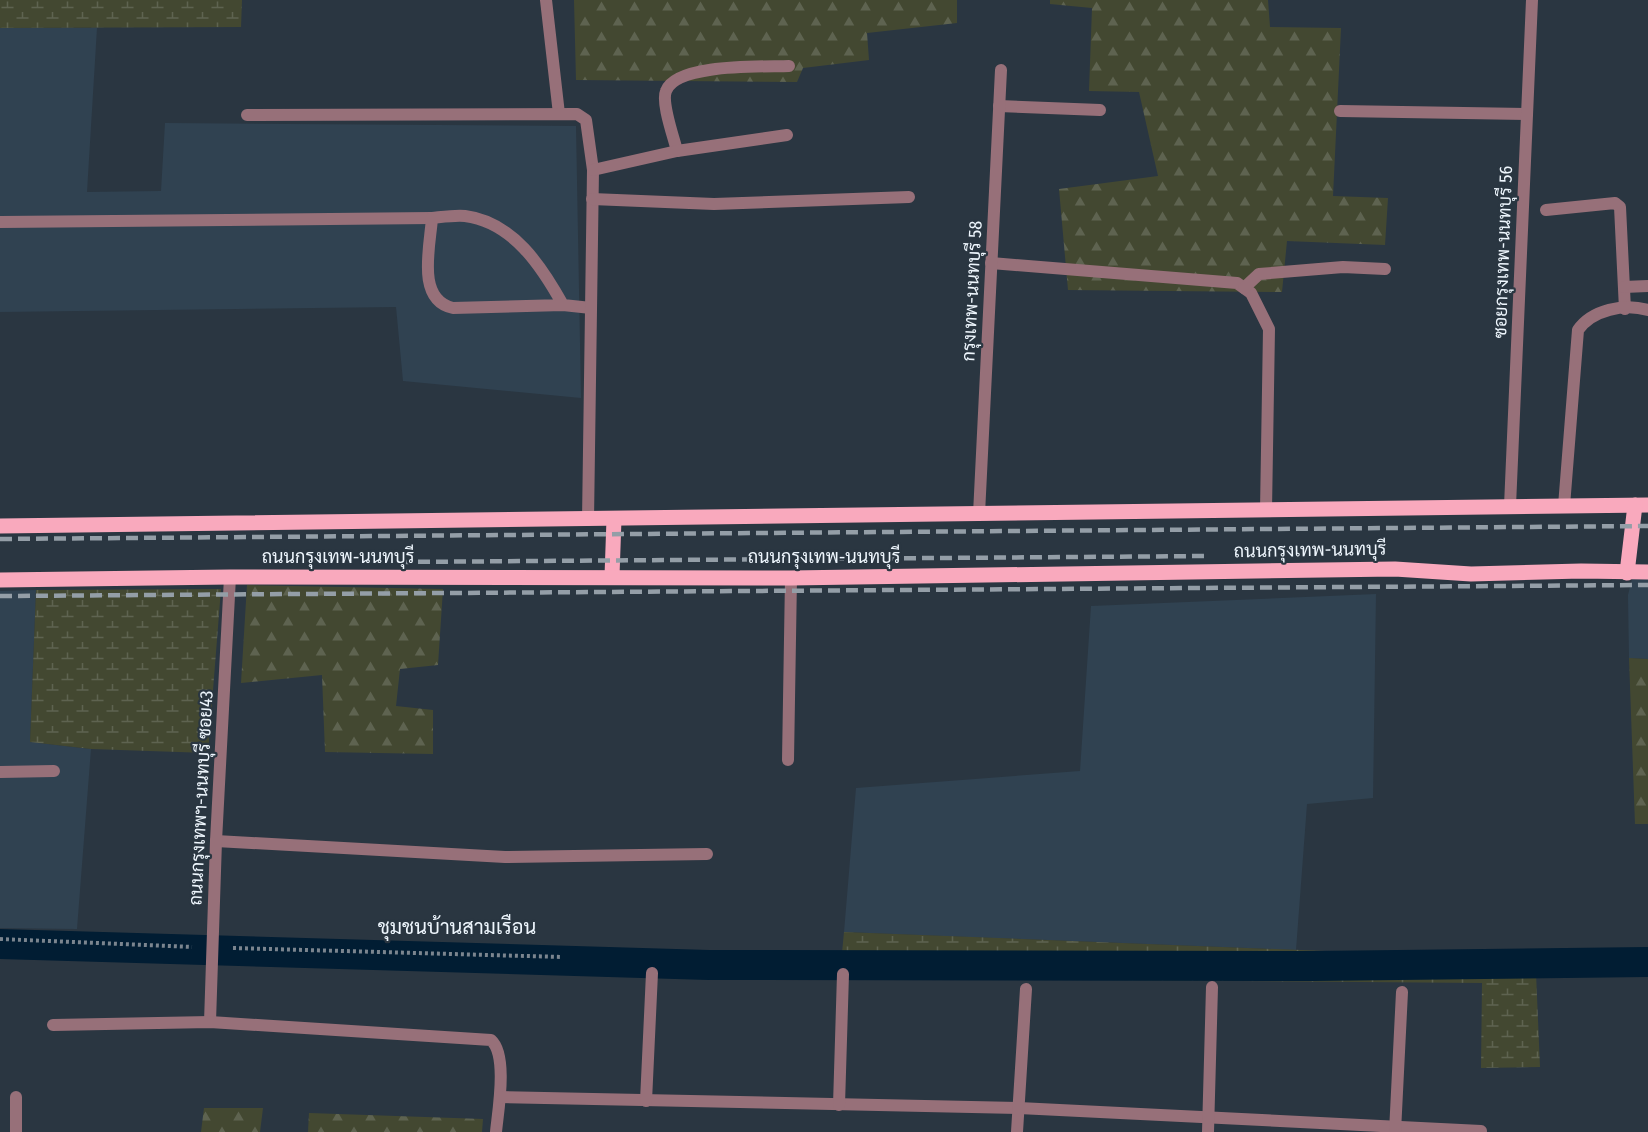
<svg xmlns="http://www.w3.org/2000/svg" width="1648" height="1132" font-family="'Fira Sans Condensed',Sarabun,sans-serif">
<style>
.built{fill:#304251}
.forest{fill:url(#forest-firs)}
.wetland{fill:url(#wetland-marsh)}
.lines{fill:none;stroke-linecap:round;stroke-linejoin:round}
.canal{stroke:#011d33;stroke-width:30}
.path{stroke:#7b858f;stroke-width:4;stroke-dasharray:3 3;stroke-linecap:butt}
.lane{stroke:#977079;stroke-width:12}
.street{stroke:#977079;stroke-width:12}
.primary{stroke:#f9a9bd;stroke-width:15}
.rail{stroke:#949ea7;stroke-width:4.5;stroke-dasharray:12 6;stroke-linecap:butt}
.labels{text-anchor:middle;stroke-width:4.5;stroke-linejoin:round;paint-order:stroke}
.street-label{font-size:18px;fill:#eef6fd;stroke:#2a3641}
.neighbourhood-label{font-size:20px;fill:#eef6fd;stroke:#2a3641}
</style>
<defs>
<pattern id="forest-firs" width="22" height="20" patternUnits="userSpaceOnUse" patternTransform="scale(1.5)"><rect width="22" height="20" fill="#434831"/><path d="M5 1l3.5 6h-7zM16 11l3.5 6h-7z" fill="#5e6350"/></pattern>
<pattern id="wetland-marsh" width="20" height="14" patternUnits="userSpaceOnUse" patternTransform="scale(1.5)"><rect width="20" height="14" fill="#434831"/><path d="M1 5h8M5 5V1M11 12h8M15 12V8" fill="none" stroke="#5e6350"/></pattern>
</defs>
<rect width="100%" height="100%" fill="#2a3641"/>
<g class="built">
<polygon points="0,28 97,28 87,192 161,191 165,123 576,126 581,398 403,381 396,307 0,312"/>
<polygon points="1632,579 1648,579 1648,659 1629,658 1628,595"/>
<polygon points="36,590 30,742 91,749 77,929 0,928 0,591"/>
<polygon points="1376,594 1373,798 1307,804 1296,950 844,932 856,788 1080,771 1091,606"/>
</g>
<g class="forest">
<polygon points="574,0 957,0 957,23 867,33 869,60 803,68 797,82 576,80"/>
<polygon points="1050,0 1268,0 1270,27 1341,28 1333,196 1388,198 1385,245 1287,241 1282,292 1068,290 1059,189 1158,176 1139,92 1089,91 1092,8 1050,4"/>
<polygon points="247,585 443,589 438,665 400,669 396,706 433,710 433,754 325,752 322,675 241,683"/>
<polygon points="1629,658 1648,659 1648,824 1635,824"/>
<polygon points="204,1108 263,1108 260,1132 201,1132"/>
<polygon points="309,1113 483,1119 482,1132 308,1132"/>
</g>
<g class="wetland">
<polygon points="0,0 242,0 241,27 0,28"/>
<polygon points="221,589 208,753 91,749 30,742 36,590"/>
<polygon points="844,932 1325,951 1648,950 1648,973 1536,973 1540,1067 1481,1068 1482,983 863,978 842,953"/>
</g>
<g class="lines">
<polyline class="canal" points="0,944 709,965 1312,966 1648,962"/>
<g class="path">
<polyline points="0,939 192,947"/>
<polyline points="233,948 562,957"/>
</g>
<g class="lane">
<polyline points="1546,210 1615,203 1620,207 1625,309"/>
<polyline points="0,222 432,218"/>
<polyline points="1624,287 1648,286"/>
<path d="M 563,305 C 542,267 513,222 465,216 C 455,215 442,217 432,218 C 430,247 416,300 453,308 L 563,305 L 591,308"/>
<path d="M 1564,506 L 1578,330 C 1592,310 1624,303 1648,310"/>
<polyline points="0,772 54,771"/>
<polyline points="16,1132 16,1097"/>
</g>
<g class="street">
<polyline points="546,0 559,114"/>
<polyline points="999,106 1100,110"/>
<polyline points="1340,111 1527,114"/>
<polyline points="247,115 577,114 586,120 593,170 588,520"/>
<path d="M 677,151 C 674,138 661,103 666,91 C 676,63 764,67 789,66"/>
<polyline points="593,170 677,151 787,135"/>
<polyline points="592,199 714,204 909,197"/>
<polyline points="991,263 1237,283 1251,293 1269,329 1266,510"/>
<polyline points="1244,288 1259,274 1343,267 1385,269"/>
<polyline points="1510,506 1532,0"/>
<polyline points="979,514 1001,70"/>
<polyline points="788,760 791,578"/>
<polyline points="216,841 505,857 707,854"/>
<polyline points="210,1022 216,841 230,577"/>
<path d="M 53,1025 L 210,1022 L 491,1040 C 508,1055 498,1111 496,1132"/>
<polyline points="500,1097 1019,1108 1481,1131"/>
<polyline points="646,1101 652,973"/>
<polyline points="839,1105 843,974"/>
<polyline points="1017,1132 1026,989"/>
<polyline points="1208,1132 1212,987"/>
<polyline points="1395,1132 1402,992"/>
</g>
<g class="primary">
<polyline points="0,526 1648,505"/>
<polyline points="1627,573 1635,505"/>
<polyline points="612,576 614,519"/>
<polyline points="0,580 230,577 791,578 1395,569 1471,574 1581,571 1648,572"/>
</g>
<g class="rail">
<polyline points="0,539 1648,526"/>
<polyline points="400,562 1207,556"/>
<polyline points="0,596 1648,585"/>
</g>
</g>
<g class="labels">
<g class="street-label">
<text transform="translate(1503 252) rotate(-88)" y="6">ซอยกรุงเทพ-นนทบุรี 56</text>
<text transform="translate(972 291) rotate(-87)" y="6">กรุงเทพ-นนทบุรี 58</text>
<text transform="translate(1310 550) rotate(-1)" y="6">ถนนกรุงเทพ-นนทบุรี</text>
<text x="338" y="563">ถนนกรุงเทพ-นนทบุรี</text>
<text x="824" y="563">ถนนกรุงเทพ-นนทบุรี</text>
<text transform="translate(201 798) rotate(-87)" y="6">ถนนกรุงเทพฯ-นนทบุรี ซอย43</text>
</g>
<g class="neighbourhood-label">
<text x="457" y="934">ชุมชนบ้านสามเรือน</text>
</g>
</g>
</svg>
